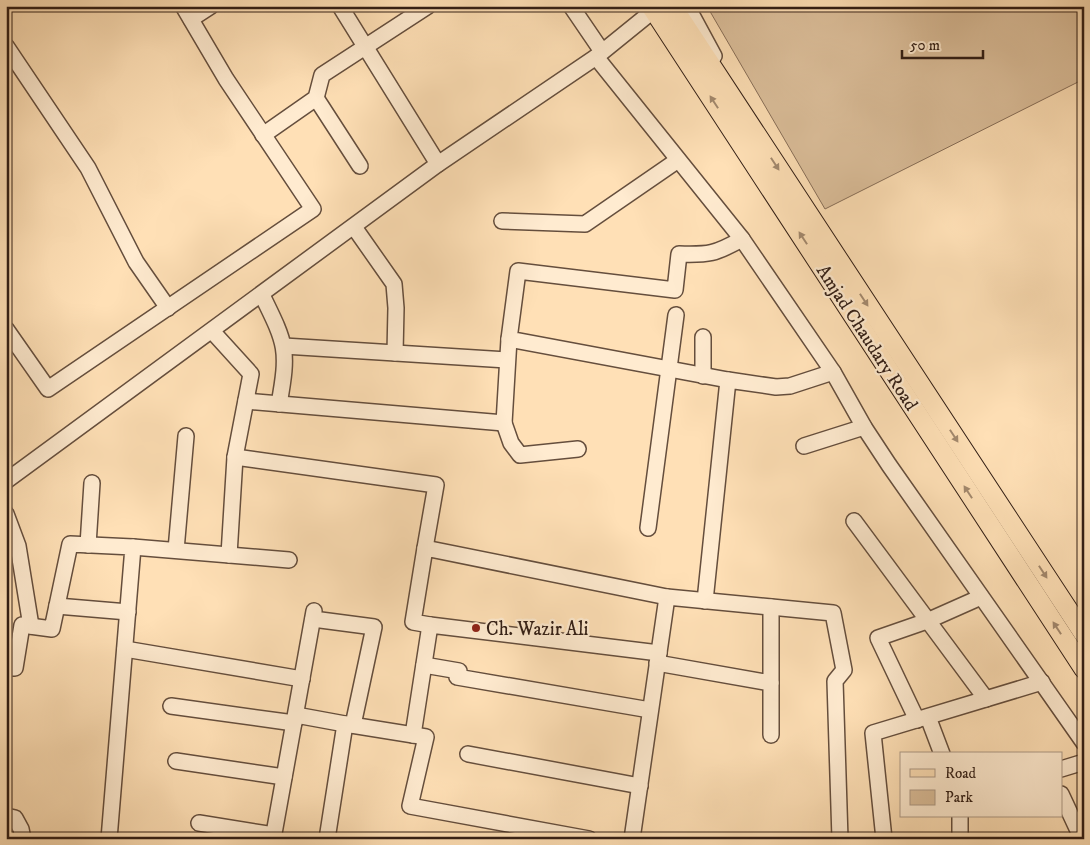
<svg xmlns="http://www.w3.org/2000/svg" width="1090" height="845" font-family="'IM FELL DW Pica',serif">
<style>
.green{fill:#dcbf9b;stroke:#876e58}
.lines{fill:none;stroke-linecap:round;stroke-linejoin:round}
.minor-casing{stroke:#654e3d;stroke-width:18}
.major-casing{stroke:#321e15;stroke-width:21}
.minor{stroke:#ffebd0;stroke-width:15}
.major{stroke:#ffe0b6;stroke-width:19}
.oneway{fill:#a3896e}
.poi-dot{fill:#8f2418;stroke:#ffebd0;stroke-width:2}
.labels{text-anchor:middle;stroke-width:4.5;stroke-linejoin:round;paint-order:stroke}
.street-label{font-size:19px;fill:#321e15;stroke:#ffebd0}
.poi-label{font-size:19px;fill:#321e15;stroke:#ffebd0;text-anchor:start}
</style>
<rect width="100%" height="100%" fill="#ffe0b6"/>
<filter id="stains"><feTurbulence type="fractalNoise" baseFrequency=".004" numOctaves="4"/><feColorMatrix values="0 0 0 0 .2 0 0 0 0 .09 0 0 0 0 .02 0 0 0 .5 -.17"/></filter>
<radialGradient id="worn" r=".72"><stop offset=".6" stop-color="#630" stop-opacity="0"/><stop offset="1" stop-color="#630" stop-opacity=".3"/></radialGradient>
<polygon class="green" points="709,6 1084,6 1084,79 825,209 708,8"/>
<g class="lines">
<defs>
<g id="minor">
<polyline points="340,6 438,164"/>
<polyline points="571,6 601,50"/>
<polyline points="687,6 714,56"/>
<polyline points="191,19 211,6"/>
<polyline points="6,46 88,168 136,262 168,308"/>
<polyline points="596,57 742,239 833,372 864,427 889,465 1084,743"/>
<polyline points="316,98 360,166"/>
<polyline points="263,135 316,98 322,75 428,6"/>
<polyline points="502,221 585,224 678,160"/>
<polyline points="354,227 394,284 396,308 395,353"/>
<path d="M 262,295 C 286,344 289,349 279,404"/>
<polyline points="6,329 48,389 313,209 226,79 183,6"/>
<polyline points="212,331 251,374 235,457 229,555"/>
<polyline points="284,346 507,360"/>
<polyline points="703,376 703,337"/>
<path d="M 728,380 L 509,339 L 518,271 L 675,290 L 679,254 C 709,255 715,254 742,239"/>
<polyline points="246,401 504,423 509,339"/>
<polyline points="504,423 511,443 520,455 578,449"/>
<polyline points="804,446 864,427"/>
<polyline points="235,457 436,485 425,548"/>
<polyline points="6,481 438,164 596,57 654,10"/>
<polyline points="6,514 18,546 31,626"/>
<polyline points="854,521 986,699"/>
<polyline points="648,528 676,315"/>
<polyline points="88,545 92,483"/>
<polyline points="133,547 289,560"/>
<polyline points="176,550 186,436"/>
<polyline points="705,601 728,380 776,387 790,386 833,372"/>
<polyline points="57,606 128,612"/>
<polyline points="771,607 771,735"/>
<polyline points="313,619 374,627 353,725"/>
<polyline points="430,625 413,622 425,548 667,597"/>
<polyline points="125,649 302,679"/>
<polyline points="657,663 771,683"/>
<polyline points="424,665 459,671 457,677 650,710"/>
<polyline points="6,668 15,668 22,625 52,629 70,544 133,547 109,839"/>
<polyline points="171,706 294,723"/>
<polyline points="296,715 345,724 327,839"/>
<polyline points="928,717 942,754"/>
<polyline points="917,720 878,638 927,621 981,597"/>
<polyline points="345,724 426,737 410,806 589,839"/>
<polyline points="413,735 430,625 659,653"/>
<polyline points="468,754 640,786"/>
<polyline points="176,761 284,777"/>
<polyline points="1061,769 1084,762"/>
<polyline points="1061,794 1082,839"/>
<polyline points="6,816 15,818 21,829 23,839"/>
<polyline points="199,823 274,835"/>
<polyline points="273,839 314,611"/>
<polyline points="632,839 667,597 833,613 844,670 835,681 840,839"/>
<polyline points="884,839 873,733 1042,682"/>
<polyline points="960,839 960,816"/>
</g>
<g id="major">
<polyline points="651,6 1084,669"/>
<polyline points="672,6 1084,634"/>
</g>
</defs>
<use href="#minor" class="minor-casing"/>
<use href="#major" class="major-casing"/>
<use href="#minor" class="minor"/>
<use href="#major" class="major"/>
</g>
<defs><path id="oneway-solid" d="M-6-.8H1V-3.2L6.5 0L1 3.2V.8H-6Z" transform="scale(1.25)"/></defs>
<g class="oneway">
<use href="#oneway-solid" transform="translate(714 102) rotate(-123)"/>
<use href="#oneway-solid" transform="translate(775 164) rotate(57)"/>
<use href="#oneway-solid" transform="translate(803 238) rotate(-123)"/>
<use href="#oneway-solid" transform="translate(864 300) rotate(57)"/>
<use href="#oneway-solid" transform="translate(954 436) rotate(57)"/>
<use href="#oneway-solid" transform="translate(968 492) rotate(-123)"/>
<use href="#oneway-solid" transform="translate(1043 572) rotate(57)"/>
<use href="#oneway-solid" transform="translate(1057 628) rotate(-123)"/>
</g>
<circle class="poi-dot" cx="476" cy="628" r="5"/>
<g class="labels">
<g class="street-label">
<text transform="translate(868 337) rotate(57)" y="7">Amjad Chaudary Road</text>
</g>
<g class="poi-label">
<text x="486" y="635">Ch. Wazir Ali</text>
</g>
</g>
<rect width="1090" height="845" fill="none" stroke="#ffe0b6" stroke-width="25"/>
<rect x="8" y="8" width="1075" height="830" fill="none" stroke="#321e15" stroke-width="2.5"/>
<rect x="12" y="12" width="1065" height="820" fill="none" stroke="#321e15"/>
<rect x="900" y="752" width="162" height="65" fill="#ffebd0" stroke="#ad9985"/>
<rect x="910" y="769" width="25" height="8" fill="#ffe0b6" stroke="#ad9985"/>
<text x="945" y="778" font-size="15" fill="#321e15">Road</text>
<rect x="910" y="790" width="25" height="15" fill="#dcbf9b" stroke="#ad9985"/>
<text x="945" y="802" font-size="15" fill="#321e15">Park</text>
<path d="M902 50v8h81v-8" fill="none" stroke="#321e15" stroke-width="2.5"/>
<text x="910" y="50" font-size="15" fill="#321e15" stroke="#ffebd0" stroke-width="4" paint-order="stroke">50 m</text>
<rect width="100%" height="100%" filter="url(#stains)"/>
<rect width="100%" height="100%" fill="url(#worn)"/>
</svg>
